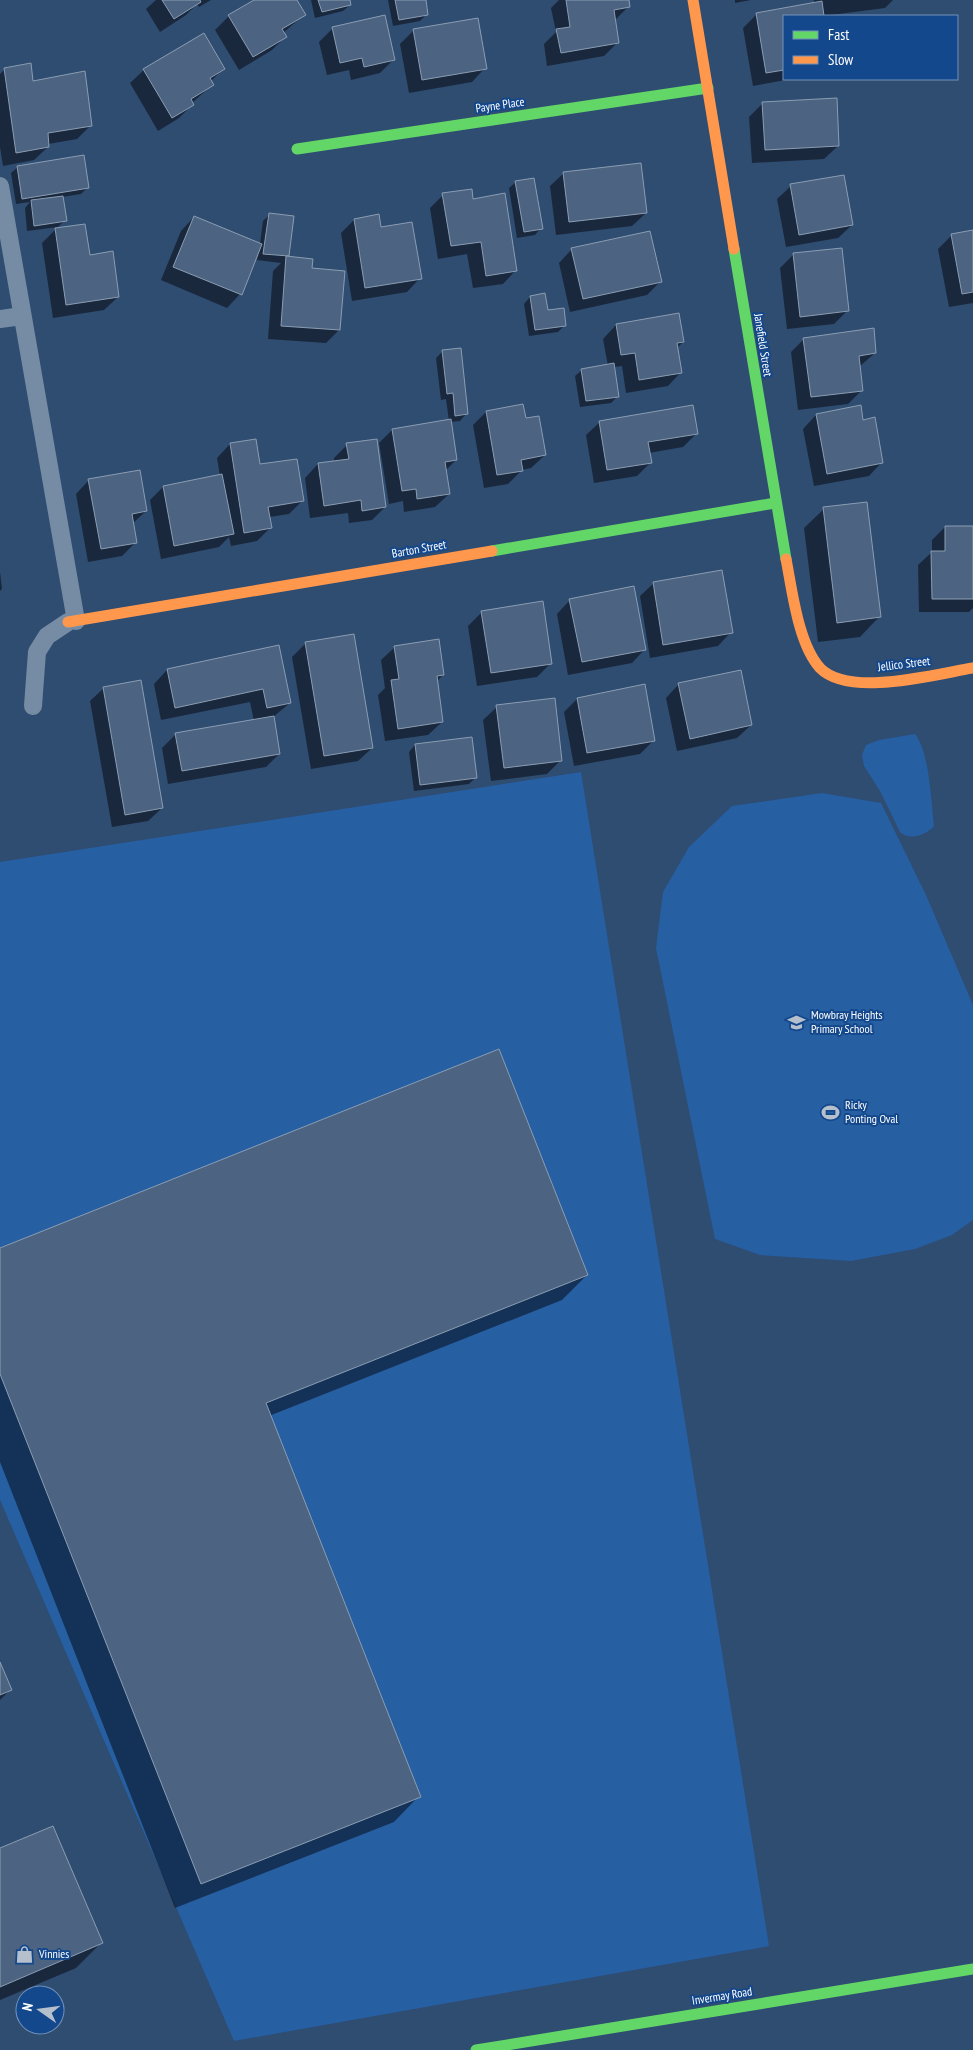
<svg xmlns="http://www.w3.org/2000/svg" width="973" height="2050" font-family="'PT Sans Narrow',sans-serif">
<style>
.green{fill:#275fa3}
.shadow{fill:#0007}
.building{fill:#4c6481;stroke:#8b9db3}
.lines{fill:none;stroke-linecap:round;stroke-linejoin:round}
.lane{stroke:#768ca5;stroke-width:18}
.fast{stroke:#63d668;stroke-width:11}
.slow{stroke:#ff974d;stroke-width:11}
.labels{text-anchor:middle;stroke-width:4;stroke-linejoin:round;paint-order:stroke}
.street-label{font-size:12px;fill:#fff;stroke:#14488c}
.poi-label{font-size:12px;fill:#fff;stroke:#14488c;text-anchor:start}
</style>
<rect width="100%" height="100%" fill="#2f4c71"/>
<g class="green">
<path d="M 915,734 C 930,753 931,802 934,826 C 926,835 910,841 900,832 L 880,791 L 864,766 L 862,755 L 866,745 L 879,740 Z"/>
<polygon points="581,772 769,1946 234,2041 0,1500 0,862"/>
<polygon points="822,793 881,803 926,895 973,1005 973,1220 952,1235 915,1249 851,1261 760,1255 715,1239 656,948 663,892 689,847 732,806"/>
</g>
<g class="shadow">
<polygon points="156,0 211,0 199,7 197,4 186,15 160,32 146,9"/>
<polygon points="256,0 296,0 304,15 283,33 285,37 272,50 239,70 215,30 229,16"/>
<polygon points="311,0 348,0 350,5 343,11 315,18"/>
<polygon points="388,0 424,0 427,14 420,21 393,26"/>
<polygon points="559,0 627,0 628,7 615,20 618,42 604,56 547,66 544,44 556,32 551,8"/>
<polygon points="735,0 751,0 735,3"/>
<polygon points="814,0 893,0 885,8 823,16 784,16 784,79 791,79 753,86 743,28 757,14 814,4"/>
<polygon points="333,28 393,60 380,73 351,80 349,70 327,75 319,42"/>
<polygon points="414,30 485,68 472,82 409,93 400,44"/>
<polygon points="204,35 223,69 210,82 212,85 192,103 193,104 179,118 158,131 130,83 144,70"/>
<polygon points="5,69 32,82 91,125 77,139 48,144 48,147 34,160 3,166 0,147 0,74"/>
<polygon points="763,103 838,146 824,159 752,163 749,117"/>
<polygon points="18,167 87,188 81,194 62,197 65,220 56,229 89,256 118,297 104,310 53,318 42,243 58,227 27,231 25,208 30,202 16,204 11,173"/>
<polygon points="564,173 646,213 632,226 556,235 550,186"/>
<polygon points="516,182 541,228 535,235 517,238 509,188"/>
<polygon points="791,186 852,225 838,238 786,247 777,199"/>
<polygon points="443,195 472,200 516,270 503,284 473,288 467,254 438,259 430,208"/>
<polygon points="269,215 292,218 287,258 311,269 339,330 326,343 268,339 273,271 281,263 257,260 258,253 240,294 227,308 161,280 181,231 194,217 260,244 263,221"/>
<polygon points="354,220 380,228 420,278 407,292 352,301 341,233"/>
<polygon points="973,232 973,303 949,307 938,249 952,235"/>
<polygon points="572,249 660,282 647,295 570,312 559,263"/>
<polygon points="794,254 847,311 834,324 787,329 780,268"/>
<polygon points="530,297 565,325 558,332 529,336 524,304"/>
<polygon points="616,325 683,342 677,348 681,372 668,386 626,393 622,366 614,367 618,396 611,403 580,407 575,376 582,370 608,366 603,339"/>
<polygon points="804,339 875,353 859,367 862,390 848,404 798,410 791,352"/>
<polygon points="443,351 466,414 460,421 450,422 456,460 445,471 449,494 435,507 404,512 403,501 389,504 379,443 392,430 449,421 446,399 441,400 436,358"/>
<polygon points="486,412 525,420 545,455 531,468 522,470 508,484 484,488 473,425"/>
<polygon points="816,415 862,421 882,462 869,476 814,486 803,429"/>
<polygon points="600,422 696,434 683,447 649,453 650,463 637,476 594,483 586,435"/>
<polygon points="230,444 302,501 289,514 269,517 270,528 257,541 231,546 229,537 219,547 161,559 150,500 163,487 220,476 217,458"/>
<polygon points="347,445 385,507 372,520 349,523 348,513 310,518 305,478 318,464 334,462 334,458"/>
<polygon points="89,480 146,511 132,524 136,542 122,556 88,562 76,494"/>
<polygon points="824,509 879,617 860,637 818,642 804,528"/>
<polygon points="945,527 973,527 973,608 969,612 919,612 918,565 932,552 932,540"/>
<polygon points="0,572 2,589 0,591"/>
<polygon points="654,583 731,632 718,646 650,658 640,596"/>
<polygon points="570,600 645,649 632,663 568,675 557,614"/>
<polygon points="482,612 551,663 537,677 477,686 468,626"/>
<polygon points="306,643 372,748 358,761 311,769 292,657"/>
<polygon points="278,647 290,703 273,717 279,754 266,767 168,784 162,748 176,734 254,721 250,702 161,720 154,684 167,670"/>
<polygon points="395,647 443,675 436,682 442,722 428,735 385,741 378,695 385,688 381,660"/>
<polygon points="679,684 751,725 737,738 677,751 666,698"/>
<polygon points="104,688 162,808 148,821 112,827 90,701"/>
<polygon points="577,699 654,740 640,754 574,766 564,712"/>
<polygon points="497,707 561,760 547,774 491,781 483,720"/>
<polygon points="415,745 476,777 469,784 414,791 409,752"/>
<polygon points="0,1249 587,1275 562,1300 269,1416 419,1796 394,1822 175,1908 0,1462"/>
<polygon points="0,1665 10,1690 0,1700"/>
<polygon points="0,1850 101,1943 76,1968 0,2000"/>
</g>
<g class="building">
<polygon points="162,0 200,0 201,2 174,19"/>
<polygon points="254,0 297,0 306,15 282,29 287,37 253,57 228,15"/>
<polygon points="318,0 350,0 351,5 322,12"/>
<polygon points="395,0 426,0 428,15 399,20"/>
<polygon points="566,0 629,0 630,7 614,10 619,43 561,53 556,29 570,27"/>
<polygon points="822,1 824,16 784,16 784,70 766,73 756,13"/>
<polygon points="385,15 395,60 364,67 362,58 340,63 332,27"/>
<polygon points="478,18 487,69 422,80 413,29"/>
<polygon points="204,33 225,69 210,78 214,85 191,99 194,105 172,118 143,69"/>
<polygon points="31,63 33,81 85,71 92,126 48,133 49,147 16,153 4,68"/>
<polygon points="837,98 839,146 765,150 762,102"/>
<polygon points="84,155 89,188 22,199 17,166"/>
<polygon points="641,163 647,213 569,222 563,172"/>
<polygon points="844,175 853,225 799,235 790,184"/>
<polygon points="534,178 543,229 524,232 515,181"/>
<polygon points="472,189 473,199 505,193 517,271 486,276 481,242 451,246 442,193"/>
<polygon points="63,196 67,221 34,226 31,200"/>
<polygon points="269,213 294,216 289,256 263,254"/>
<polygon points="379,214 381,227 412,222 422,279 365,288 354,219"/>
<polygon points="194,216 262,244 242,295 173,267"/>
<polygon points="85,224 90,255 113,251 119,297 66,305 55,228"/>
<polygon points="973,230 973,292 962,294 951,234"/>
<polygon points="650,231 662,282 583,299 571,248"/>
<polygon points="842,248 849,311 800,317 793,253"/>
<polygon points="286,256 313,259 312,268 345,271 340,330 281,326"/>
<polygon points="545,293 548,310 564,308 566,326 535,330 530,296"/>
<polygon points="679,313 684,342 677,343 682,373 639,380 635,353 621,355 616,324"/>
<polygon points="874,328 876,353 859,356 863,391 811,397 803,338"/>
<polygon points="461,348 468,414 455,416 453,393 447,394 442,350"/>
<polygon points="614,363 619,397 586,401 581,369"/>
<polygon points="523,404 526,418 539,416 546,455 521,460 523,471 497,475 486,411"/>
<polygon points="693,405 698,434 648,442 652,463 607,470 599,421"/>
<polygon points="861,405 863,420 875,417 883,463 827,474 816,414"/>
<polygon points="451,419 457,460 445,462 450,494 417,499 416,489 402,491 392,429"/>
<polygon points="256,439 260,464 297,459 304,501 268,507 272,528 244,533 230,443"/>
<polygon points="377,439 386,507 362,511 361,500 324,506 318,463 349,459 346,443"/>
<polygon points="140,470 147,511 132,514 137,543 101,549 88,479"/>
<polygon points="222,474 234,534 174,546 163,486"/>
<polygon points="867,502 881,617 837,623 823,507"/>
<polygon points="945,526 973,526 973,599 932,599 931,551 945,551"/>
<polygon points="722,570 733,633 663,645 653,582"/>
<polygon points="634,586 646,650 582,662 569,599"/>
<polygon points="543,601 552,664 491,673 481,611"/>
<polygon points="354,634 373,748 324,756 305,642"/>
<polygon points="439,639 444,675 437,676 443,722 398,729 391,680 399,679 394,646"/>
<polygon points="279,645 291,703 267,708 263,689 175,708 167,669"/>
<polygon points="741,670 752,725 690,739 678,683"/>
<polygon points="141,680 163,808 125,815 103,687"/>
<polygon points="645,684 655,741 587,753 577,698"/>
<polygon points="555,698 562,761 504,768 496,705"/>
<polygon points="274,716 280,754 182,771 175,733"/>
<polygon points="472,737 477,778 420,785 415,744"/>
<polygon points="499,1049 588,1275 266,1403 421,1797 201,1884 0,1374 0,1248"/>
<polygon points="0,1662 12,1690 0,1695"/>
<polygon points="53,1826 103,1943 0,1987 0,1848"/>
</g>
<g class="lines">
<g class="lane">
<polyline points="0,186 76,621"/>
<polyline points="0,319 22,316"/>
<polyline points="33,706 37,652 47,636 68,622"/>
</g>
<g class="fast">
<polyline points="297,149 708,88"/>
<polyline points="734,249 786,559"/>
<polyline points="492,551 775,503"/>
<polyline points="476,2050 973,1969"/>
</g>
<g class="slow">
<polyline points="693,0 734,249"/>
<path d="M 786,559 C 792,589 798,644 820,668 C 849,698 936,674 973,668"/>
<polyline points="68,622 492,551"/>
</g>
</g>
<defs>
<symbol id="school-bare" viewBox="-9 -9 18 18"><path d="M0-5L7-2L0 1L-7-2ZM-4 1L0 2.5L4 1V4Q0 6-4 4Z" fill="#b6c0cd" stroke="#14488c" stroke-width="2.5" paint-order="stroke"/></symbol>
<symbol id="stadium-bare" viewBox="-9 -9 18 18"><path d="M0-5a6.5 5 0 1 0 0 10a6.5 5 0 1 0 0-10ZM-3.5-1.8h7v3.6h-7Z" fill="#b6c0cd" stroke="#14488c" stroke-width="2.5" paint-order="stroke"/></symbol>
<symbol id="shop-bare" viewBox="-9 -9 18 18"><path d="M-5-2.5h2.3a2.7 3.5 0 0 1 5.4 0H5L5.5 6h-11ZM-1.5-2.5h3a1.5 2.3 0 0 0-3 0Z" fill="#b6c0cd" stroke="#14488c" stroke-width="2.5" paint-order="stroke"/></symbol>
</defs>
<g fill-rule="evenodd">
<use href="#school-bare" x="784" y="1010" width="25" height="25"/>
<use href="#stadium-bare" x="818" y="1100" width="25" height="25"/>
<use href="#shop-bare" x="12" y="1942" width="25" height="25"/>
</g>
<g class="labels">
<g class="street-label">
<text transform="translate(500 105) rotate(-8)" y="4">Payne Place</text>
<text transform="translate(763 345) rotate(81)" y="4">Janefield Street</text>
<text transform="translate(419 549) rotate(-10)" y="4">Barton Street</text>
<text transform="translate(904 664) rotate(-7)" y="4">Jellico Street</text>
<text transform="translate(722 1996) rotate(-9)" y="4">Invermay Road</text>
</g>
<g class="poi-label">
<text x="811" y="1019">Mowbray Heights<tspan x="811" dy="14">Primary School</tspan></text>
<text x="845" y="1109">Ricky<tspan x="845" dy="14">Ponting Oval</tspan></text>
<text x="39" y="1958">Vinnies</text>
</g>
</g>
<rect x="783" y="15" width="175" height="65" fill="#14488c" stroke="#7291ba"/>
<rect x="793" y="31" width="25" height="8" fill="#63d668" stroke="#7291ba"/>
<text x="828" y="40" font-size="15" fill="#ffffff">Fast</text>
<rect x="793" y="56" width="25" height="8" fill="#ff974d" stroke="#7291ba"/>
<text x="828" y="65" font-size="15" fill="#ffffff">Slow</text>
<g transform="translate(40 2010) rotate(284)"><circle r="24" fill="#14488c" stroke="#7291ba"/>
<path d="M0-4L9 19L0 12L-9 19Z" fill="#b6c0cd"/>
<text y="-8" font-size="14" font-weight="bold" text-anchor="middle" fill="#ffffff">N</text>
</g>
</svg>
